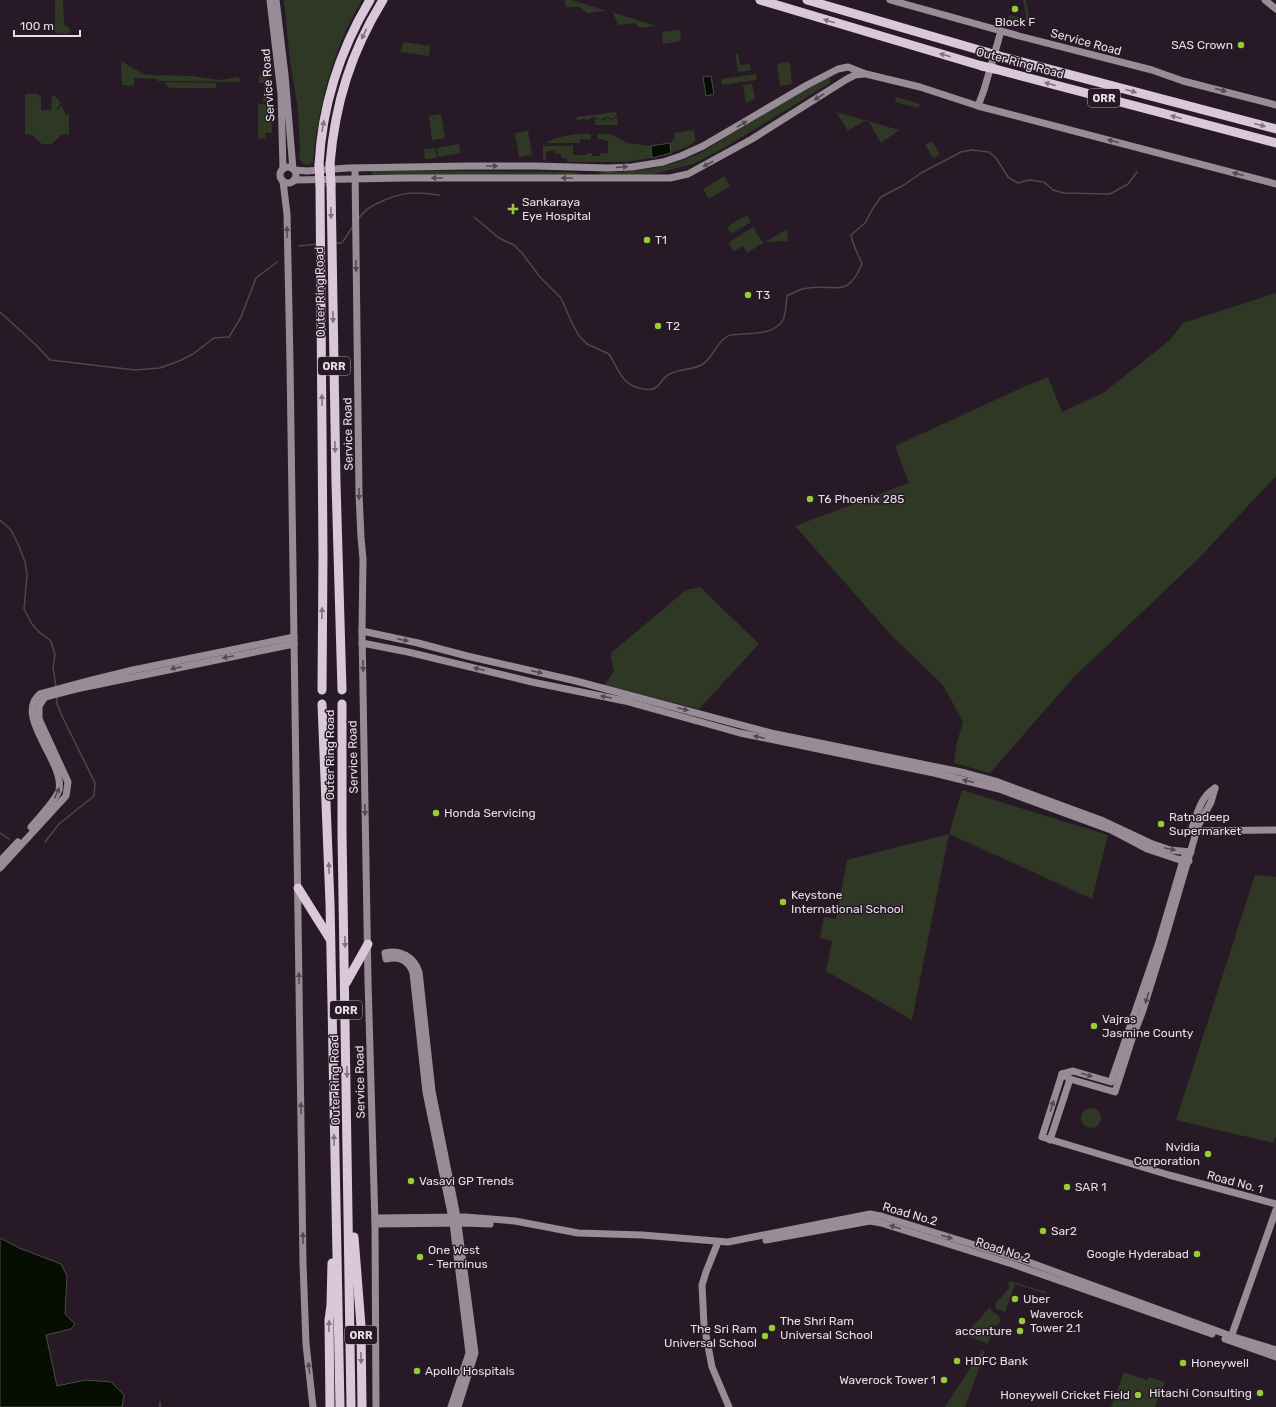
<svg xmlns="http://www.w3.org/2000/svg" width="1276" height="1407" font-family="Rubik,sans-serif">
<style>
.green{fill:#2f3725}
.water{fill:#050e00;stroke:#484c45}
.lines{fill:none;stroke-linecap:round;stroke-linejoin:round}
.stream{stroke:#484c45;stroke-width:1.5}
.secondary{stroke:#988d97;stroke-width:7}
.highway{stroke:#dac8d8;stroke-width:9}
.highway-bridge{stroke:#dac8d8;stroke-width:9}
.oneway{fill:#80717f}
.oneway2{fill:#544853}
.poi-dot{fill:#97cc38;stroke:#271a26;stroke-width:1.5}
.labels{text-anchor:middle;stroke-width:3;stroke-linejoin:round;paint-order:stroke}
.shield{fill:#271a26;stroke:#ada2ac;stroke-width:1}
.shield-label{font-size:11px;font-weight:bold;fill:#e6dde5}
.poi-label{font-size:12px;fill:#e6dde5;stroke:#271a26;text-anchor:start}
.street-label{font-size:12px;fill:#e6dde5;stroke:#271a26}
</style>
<rect width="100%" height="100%" fill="#271a26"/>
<g class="green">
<polygon points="55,0 63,0 64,24 71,30 68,34 55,33"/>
<path d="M 284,0 L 362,0 C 332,51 319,103 313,162 L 308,165 L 303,164 L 299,158 L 300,152 L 298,110 L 290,61 Z"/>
<polygon points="564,0 572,0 607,11 587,13 580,7 566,7"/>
<polygon points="1023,0 1026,0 1029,15 1027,23 1008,18 1009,15 1025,19 1026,15"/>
<polygon points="612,12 656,26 640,28 635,23 619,25"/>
<polygon points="680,30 681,41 663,44 662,32"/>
<polygon points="404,42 430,46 429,56 400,52"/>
<polygon points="735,54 738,54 740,65 750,64 751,70 738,72"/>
<polygon points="121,61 143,74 150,75 192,76 219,80 239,77 240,82 158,81 157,79 134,78 134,86 122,85"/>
<polygon points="790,62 792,84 780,86 777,64"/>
<polygon points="270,74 270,102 263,102 264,83 259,83 259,75"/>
<polygon points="756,74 757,80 722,85 721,79"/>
<path d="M 825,77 L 828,77 L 830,79 L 830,83 L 724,148 L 693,164 L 650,175 L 599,175 L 602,172 C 638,172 670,168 702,152 Z"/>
<polygon points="164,82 216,83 216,88 171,88 168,87"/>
<polygon points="752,84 755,99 746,103 743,85"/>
<polygon points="25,94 39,94 39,96 41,97 41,110 51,110 52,96 55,96 61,103 56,110 57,110 61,106 65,111 65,115 69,115 69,135 62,134 52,144 42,144 32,135 25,134"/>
<polygon points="896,97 920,104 918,108 895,102"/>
<polygon points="258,104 271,104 272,133 265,133 266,139 258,138"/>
<polygon points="616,112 617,115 612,119 607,117 600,120 594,117 588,120 583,119 577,121 576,117"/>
<polygon points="836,112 899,130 881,143 869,122 864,121 848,131"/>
<polygon points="441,114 445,138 432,140 429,116"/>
<polygon points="616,117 617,117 618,125 595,125 595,119 604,120 607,118 612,120"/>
<polygon points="694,130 695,141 689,146 671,153 670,143 675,137 674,133"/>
<polygon points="528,131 532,155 519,157 515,133"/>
<polygon points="576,134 591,134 591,140 580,139 580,143 545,143 556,138"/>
<polygon points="597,134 610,134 628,143 651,146 652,158 624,162 567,162 567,158 561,158 561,154 555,154 555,150 546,152 546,160 543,160 543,146 573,146 573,155 587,155 587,153 592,153 592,156 600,156 601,153 608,153 608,141 604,140 604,139 598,139"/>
<polygon points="932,141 940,154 933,158 925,145"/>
<polygon points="459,144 460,153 438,157 437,148"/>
<polygon points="435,148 437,158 425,159 424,149"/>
<polygon points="373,170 561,172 573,172 584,175 373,175 372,173"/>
<polygon points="724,176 730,186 709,199 703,189"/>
<polygon points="747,215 751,222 731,234 727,227"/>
<polygon points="753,227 763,243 747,253 743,246 734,251 728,243"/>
<polygon points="786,230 788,235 788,241 765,242"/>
<polygon points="1276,293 1276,476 1199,558 1073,678 990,773 954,763 957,742 963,722 943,685 891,635 795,526 909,483 895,446 1021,388 1048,377 1062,412 1103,393 1170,340 1183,323"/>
<polygon points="700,587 759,644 699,709 604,685 614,671 611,659 611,653 686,590"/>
<polygon points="962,790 1108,835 1092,899 949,834 912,1020 826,971 832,941 820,938 824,917 836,919 847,860 949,834"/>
<polygon points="1255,875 1276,877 1276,1136 1273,1143 1176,1120"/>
<circle cx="1091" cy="1118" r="10"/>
<polygon points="1010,1281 1046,1292 1046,1294 1015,1284 1005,1312 996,1309 995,1307 996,1303 1010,1287 1007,1285"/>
<path d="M 989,1308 L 991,1308 L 992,1312 C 998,1314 1000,1315 1000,1322 L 997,1325 L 990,1326 L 993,1331 L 988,1344 L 965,1335 Z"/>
<polygon points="982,1350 985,1351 965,1407 945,1407"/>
<polygon points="1124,1372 1147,1380 1149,1377 1165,1382 1155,1407 1111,1407"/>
</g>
<g class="water">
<polygon points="711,76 714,94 706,96 703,77"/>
<polygon points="670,143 671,153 652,158 651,146"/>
<polygon points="0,1238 19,1248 61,1264 67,1276 65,1314 75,1324 71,1329 46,1335 57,1386 85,1380 111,1382 124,1395 122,1407 0,1407"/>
</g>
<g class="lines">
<g class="stream">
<path d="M 474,217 L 499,238 L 514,245 L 522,253 L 540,277 L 561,298 L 572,323 L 579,336 L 587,344 L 609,354 C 619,370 622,386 643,389 C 646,389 650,390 653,389 C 660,387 662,378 668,375 C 678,368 692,371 703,364 C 713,357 716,344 726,337 C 730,334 737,335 741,334 C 755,333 775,334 783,320 C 786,314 786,303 787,296 C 793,293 801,288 808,288 C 837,284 847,299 862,264 C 858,254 853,246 851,235 L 865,223 L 873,208 L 881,197 L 904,185 L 921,173 L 961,152 L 972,150 L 989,152 L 996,158 L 1008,177 L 1018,183 L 1029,180 L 1044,182 L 1053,190 L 1064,193 L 1110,194 L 1128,184 L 1137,172"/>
<path d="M 359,218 C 364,211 371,206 378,203 C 401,192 415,191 439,195"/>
<polyline points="336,243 342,243 353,226"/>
<polyline points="299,246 318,244"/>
<polyline points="0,312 36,345 50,360 135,370 160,368 179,361 193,354 214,338 229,337 241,317 256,278 277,262"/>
<polyline points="0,520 11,530 19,546 25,562 27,575 24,609 32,624 39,632 51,641 55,655 53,667 56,687"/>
<polyline points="0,833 9,839"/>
<polyline points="45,842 59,824 94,796 95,783 63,718 57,704 57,697"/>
<polyline points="160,1407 160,1402"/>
</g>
<g class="secondary">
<polyline points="270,0 281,94 283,169"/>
<polyline points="276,0 285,75 293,169"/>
<polyline points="890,0 1019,36 1152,70 1183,81 1276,105"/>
<polyline points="1265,0 1276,9"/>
<polyline points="978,106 984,90 1001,31"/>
<circle cx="288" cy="175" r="8"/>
<polyline points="355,168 359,494 361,537 363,559 362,631 368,981 375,1224 376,1407"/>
<polyline points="295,170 307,171 348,168 467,166 536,166 608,168 632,167 663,162 681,156 703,146 807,85 838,69 848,67 866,74 920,87 978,106 1276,184"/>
<polyline points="294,180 406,178 670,178 688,174 752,139 847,79 855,75 864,74"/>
<polyline points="283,181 287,214 290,362 303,1263 306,1344 313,1407"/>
<polyline points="362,631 418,643 467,656 576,681 771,733 961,772 998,782 1101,820 1150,843 1170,850 1191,852"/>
<polyline points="362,643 408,652 532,682 625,701 740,733 934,773 999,789 1111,830 1147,849 1177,859 1189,861"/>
<path d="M 31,827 C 38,819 57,798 59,790 C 65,762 13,716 40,694 L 92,680 L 133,670 L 294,637"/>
<path d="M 1191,831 C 1197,815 1200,797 1215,788"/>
<polyline points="1192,831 1276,830"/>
<polyline points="0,861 18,842"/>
<polyline points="0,868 66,796 68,782 39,719 39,706 45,697 76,689 294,644"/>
<polyline points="1062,1074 1070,1079 1115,1092 1133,1036 1142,1013 1162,949 1198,826 1211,802 1215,788"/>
<polyline points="1062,1074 1073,1071 1111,1082 1158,945 1184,857"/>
<polyline points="1062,1074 1042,1137 1169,1175 1276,1204"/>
<polyline points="1050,1140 1070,1079"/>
<polyline points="375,1218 465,1217 515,1221 578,1233 642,1235 728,1242 870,1214 881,1216 1023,1260 1231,1336 1276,1350"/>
<polyline points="375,1224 465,1223 490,1224"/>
<polyline points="766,1240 870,1221 881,1223 1012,1264 1212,1334"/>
<polyline points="718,1242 706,1272 702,1285 704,1325 712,1367 729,1407"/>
<polyline points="1225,1339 1276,1357"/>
<polyline points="1230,1340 1276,1210"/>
<path d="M 451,1407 L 469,1353 L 453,1223 L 426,1092 L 413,973 C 409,961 399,956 386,959 L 385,953 C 400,949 414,957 419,972 L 432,1091 L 457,1217 L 475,1353 L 458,1407"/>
</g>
<g class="highway">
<polyline points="760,0 982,66"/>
<polyline points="807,0 986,52"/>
<polyline points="999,56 1276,129"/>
<polyline points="995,69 1276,143"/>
<path d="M 330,164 C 335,103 351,52 383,0"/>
<path d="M 319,165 C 322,106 340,50 370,0"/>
<polyline points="320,185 323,555 322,690"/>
<polyline points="331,185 336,483 342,690"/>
<polyline points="322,704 330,903 340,1407"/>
<polyline points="342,704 342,833 351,1407"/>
<polyline points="298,888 330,939"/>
<polyline points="346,983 368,944"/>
<polyline points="354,1237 361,1326 362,1407"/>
<polyline points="330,1407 329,1320 331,1305 332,1263"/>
</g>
<g class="highway-bridge">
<polyline points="986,52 999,56"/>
<polyline points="982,66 995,69"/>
<polyline points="330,164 331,185"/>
<polyline points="319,165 320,185"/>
</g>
</g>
<defs><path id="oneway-solid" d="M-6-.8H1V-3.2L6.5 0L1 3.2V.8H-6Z"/></defs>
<g class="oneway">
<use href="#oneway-solid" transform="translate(829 21) rotate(-163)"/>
<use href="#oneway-solid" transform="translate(364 34) rotate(116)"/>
<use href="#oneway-solid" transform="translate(945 55) rotate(-164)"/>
<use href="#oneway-solid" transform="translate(1050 84) rotate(-165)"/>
<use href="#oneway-solid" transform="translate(1131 91) rotate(15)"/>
<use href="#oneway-solid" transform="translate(1176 117) rotate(-165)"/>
<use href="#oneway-solid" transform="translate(1260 125) rotate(15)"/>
<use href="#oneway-solid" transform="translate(323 126) rotate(-80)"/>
<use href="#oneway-solid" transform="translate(331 213) rotate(89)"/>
<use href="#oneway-solid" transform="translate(333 317) rotate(89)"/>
<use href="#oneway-solid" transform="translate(322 400) rotate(-91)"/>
<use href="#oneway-solid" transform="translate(335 447) rotate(89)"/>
<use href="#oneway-solid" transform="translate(322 613) rotate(-89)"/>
<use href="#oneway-solid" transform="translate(329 868) rotate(-92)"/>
<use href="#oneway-solid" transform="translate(345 942) rotate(89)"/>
<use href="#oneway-solid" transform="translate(347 1072) rotate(89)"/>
<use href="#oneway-solid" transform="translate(334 1140) rotate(-91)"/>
<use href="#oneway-solid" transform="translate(329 1326) rotate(-89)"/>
<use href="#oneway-solid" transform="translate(361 1358) rotate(89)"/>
</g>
<g class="oneway2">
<use href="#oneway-solid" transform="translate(1221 90) rotate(15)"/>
<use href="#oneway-solid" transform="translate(819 97) rotate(148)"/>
<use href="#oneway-solid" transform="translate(742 124) rotate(-31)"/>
<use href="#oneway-solid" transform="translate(1113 141) rotate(-165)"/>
<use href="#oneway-solid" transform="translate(708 164) rotate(152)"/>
<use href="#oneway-solid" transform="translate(492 166)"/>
<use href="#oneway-solid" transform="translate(622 167) rotate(-4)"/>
<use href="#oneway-solid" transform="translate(1238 174) rotate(-165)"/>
<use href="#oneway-solid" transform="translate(437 178) rotate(-180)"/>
<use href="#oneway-solid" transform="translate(567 178) rotate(-180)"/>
<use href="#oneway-solid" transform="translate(287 232) rotate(-91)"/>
<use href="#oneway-solid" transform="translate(356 266) rotate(89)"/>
<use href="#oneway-solid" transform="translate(359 494) rotate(89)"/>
<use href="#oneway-solid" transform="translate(403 640) rotate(12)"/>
<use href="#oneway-solid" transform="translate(228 657) rotate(168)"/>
<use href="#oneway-solid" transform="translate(363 666) rotate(88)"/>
<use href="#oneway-solid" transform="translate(176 668) rotate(168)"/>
<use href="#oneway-solid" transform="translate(479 669) rotate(-166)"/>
<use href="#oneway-solid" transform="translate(537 672) rotate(13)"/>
<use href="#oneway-solid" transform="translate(606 697) rotate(-169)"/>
<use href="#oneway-solid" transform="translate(683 709) rotate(15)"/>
<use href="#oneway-solid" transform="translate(759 737) rotate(-168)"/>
<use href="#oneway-solid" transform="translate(968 781) rotate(-167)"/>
<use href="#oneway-solid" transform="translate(57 793) rotate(-65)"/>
<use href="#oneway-solid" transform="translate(365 810) rotate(89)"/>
<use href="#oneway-solid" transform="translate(1170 849) rotate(12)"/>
<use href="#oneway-solid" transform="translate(299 978) rotate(-91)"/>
<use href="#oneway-solid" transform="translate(1147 998) rotate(107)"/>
<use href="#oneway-solid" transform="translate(1087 1075) rotate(16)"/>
<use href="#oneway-solid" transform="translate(1052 1106) rotate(-73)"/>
<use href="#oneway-solid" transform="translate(301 1108) rotate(-91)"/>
<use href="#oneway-solid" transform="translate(895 1227) rotate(-163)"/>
<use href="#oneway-solid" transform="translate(947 1237) rotate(17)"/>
<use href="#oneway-solid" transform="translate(303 1238) rotate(-91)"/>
<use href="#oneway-solid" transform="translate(309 1368) rotate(-97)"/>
</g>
<g class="poi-dot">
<circle cx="1015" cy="9" r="4"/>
<circle cx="1241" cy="45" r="4"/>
<path d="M511 203h4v4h4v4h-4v4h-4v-4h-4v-4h4z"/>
<circle cx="647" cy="240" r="4"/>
<circle cx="748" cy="295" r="4"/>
<circle cx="658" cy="326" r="4"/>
<circle cx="810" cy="499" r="4"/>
<circle cx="436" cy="813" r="4"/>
<circle cx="1161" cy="824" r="4"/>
<circle cx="783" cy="902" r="4"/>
<circle cx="1094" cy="1026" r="4"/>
<circle cx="1208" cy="1154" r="4"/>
<circle cx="411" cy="1181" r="4"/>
<circle cx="1067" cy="1187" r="4"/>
<circle cx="1043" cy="1231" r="4"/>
<circle cx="1197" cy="1254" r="4"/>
<circle cx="420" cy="1257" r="4"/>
<circle cx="1015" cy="1299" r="4"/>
<circle cx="1022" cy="1321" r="4"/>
<circle cx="772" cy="1328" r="4"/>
<circle cx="1020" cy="1331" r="4"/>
<circle cx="765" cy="1336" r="4"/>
<circle cx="957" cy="1361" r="4"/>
<circle cx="1183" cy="1363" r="4"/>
<circle cx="417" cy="1371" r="4"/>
<circle cx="944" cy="1380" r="4"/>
<circle cx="1260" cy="1393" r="4"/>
<circle cx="1138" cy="1395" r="4"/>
</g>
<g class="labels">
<g class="shield">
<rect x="1088" y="89" width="32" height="18" rx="3"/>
<rect x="318" y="357" width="32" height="18" rx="3"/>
<rect x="330" y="1001" width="32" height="18" rx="3"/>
<rect x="345" y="1326" width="32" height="18" rx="3"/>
</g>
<g class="shield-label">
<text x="1104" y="102">ORR</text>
<text x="334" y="370">ORR</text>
<text x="346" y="1014">ORR</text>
<text x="361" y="1339">ORR</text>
</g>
<g class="poi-label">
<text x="1015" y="26" text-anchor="middle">Block F</text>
<text x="1233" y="49" text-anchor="end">SAS Crown</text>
<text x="522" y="206">Sankaraya<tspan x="522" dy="14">Eye Hospital</tspan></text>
<text x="655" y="244">T1</text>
<text x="756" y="299">T3</text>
<text x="666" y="330">T2</text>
<text x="818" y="503">T6 Phoenix 285</text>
<text x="444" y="817">Honda Servicing</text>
<text x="1169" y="821">Ratnadeep<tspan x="1169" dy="14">Supermarket</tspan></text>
<text x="791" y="899">Keystone<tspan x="791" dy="14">International School</tspan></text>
<text x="1102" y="1023">Vajras<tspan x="1102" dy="14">Jasmine County</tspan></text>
<text x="1200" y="1151" text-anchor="end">Nvidia<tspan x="1200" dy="14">Corporation</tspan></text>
<text x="419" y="1185">Vasavi GP Trends</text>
<text x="1075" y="1191">SAR 1</text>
<text x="1051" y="1235">Sar2</text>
<text x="428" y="1254">One West<tspan x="428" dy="14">- Terminus</tspan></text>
<text x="1189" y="1258" text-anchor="end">Google Hyderabad</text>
<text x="1023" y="1303">Uber</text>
<text x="1030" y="1318">Waverock<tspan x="1030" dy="14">Tower 2.1</tspan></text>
<text x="780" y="1325">The Shri Ram<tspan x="780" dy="14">Universal School</tspan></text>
<text x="757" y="1333" text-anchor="end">The Sri Ram<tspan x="757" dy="14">Universal School</tspan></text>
<text x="1012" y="1335" text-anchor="end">accenture</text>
<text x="965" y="1365">HDFC Bank</text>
<text x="1191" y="1367">Honeywell</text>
<text x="425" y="1375">Apollo Hospitals</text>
<text x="936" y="1384" text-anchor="end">Waverock Tower 1</text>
<text x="1252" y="1397" text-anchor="end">Hitachi Consulting</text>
<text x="1130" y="1399" text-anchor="end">Honeywell Cricket Field</text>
</g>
<g class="street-label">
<text transform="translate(1086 42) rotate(15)" y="4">Service Road</text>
<text transform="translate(1020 63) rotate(15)" y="4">Outer Ring Road</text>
<text transform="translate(268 85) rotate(-94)" y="4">Service Road</text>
<text transform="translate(320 292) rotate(-91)" y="4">Outer Ring Road</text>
<text transform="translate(348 434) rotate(-91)" y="4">Service Road</text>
<text transform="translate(330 755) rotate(-90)" y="4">Outer Ring Road</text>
<text transform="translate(353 757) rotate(-91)" y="4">Service Road</text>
<text transform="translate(335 1080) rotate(-91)" y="4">Outer Ring Road</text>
<text transform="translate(360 1082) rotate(-91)" y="4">Service Road</text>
<text transform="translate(1235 1182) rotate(15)" y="4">Road No. 1</text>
<text transform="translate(910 1214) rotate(16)" y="4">Road No.2</text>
<text transform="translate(1003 1250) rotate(18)" y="4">Road No 2</text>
</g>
</g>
<path d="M14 30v6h66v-6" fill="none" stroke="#e6dde5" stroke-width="2"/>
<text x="20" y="30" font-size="12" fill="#e6dde5" stroke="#271a26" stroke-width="3" paint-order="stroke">100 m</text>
</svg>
